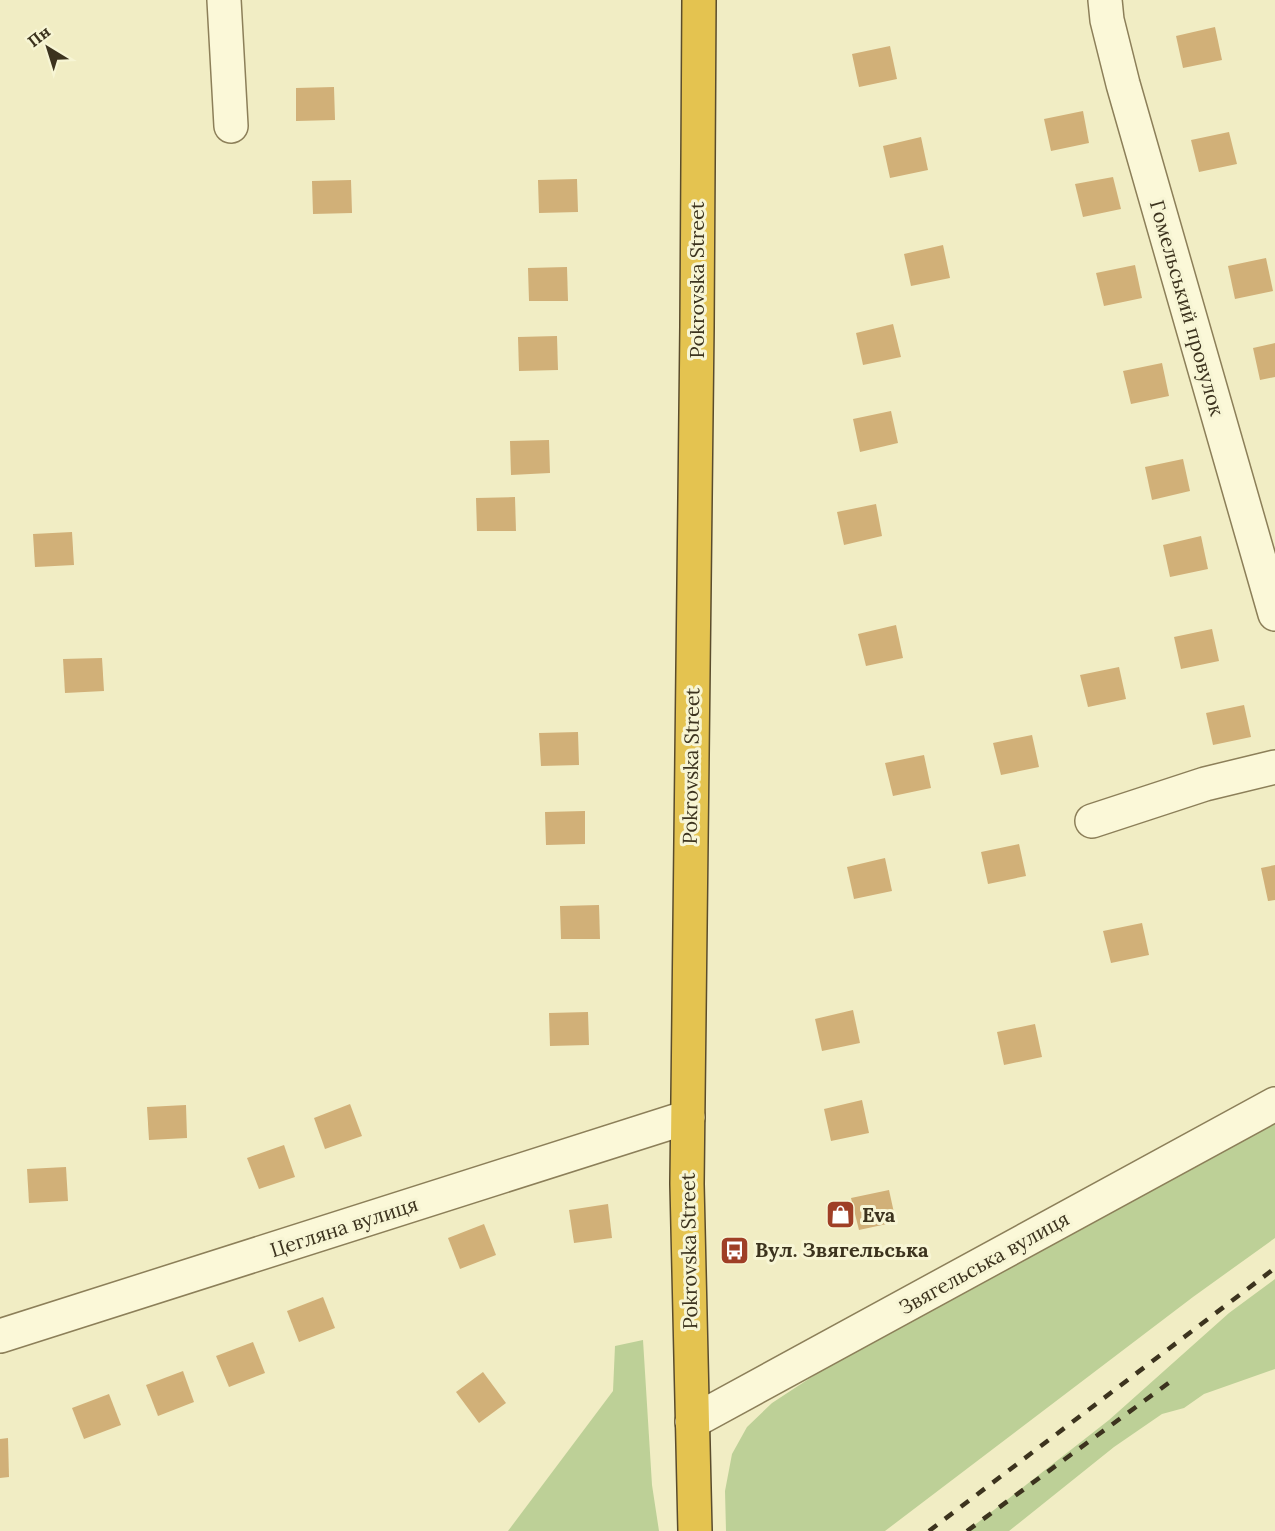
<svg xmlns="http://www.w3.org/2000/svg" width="1275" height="1531" font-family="Lora,serif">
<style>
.green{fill:#bdd097}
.building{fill:#d1b078}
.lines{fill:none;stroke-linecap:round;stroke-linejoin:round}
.minor-casing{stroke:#8c7f59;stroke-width:36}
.highway-casing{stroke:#5a4c2d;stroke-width:36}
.minor{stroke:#fbf8d8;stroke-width:33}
.highway{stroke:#e4c350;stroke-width:33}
.rail{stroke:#3c331e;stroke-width:4.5;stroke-dasharray:10 10;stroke-linecap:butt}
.labels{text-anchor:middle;stroke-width:6;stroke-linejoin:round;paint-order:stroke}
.street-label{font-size:20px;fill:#3c331e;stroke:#f7f5d4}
.poi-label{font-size:20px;font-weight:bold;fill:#3c331e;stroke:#f7f5d4;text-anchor:start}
</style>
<rect width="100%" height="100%" fill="#f1edc4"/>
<g class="green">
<polygon points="1275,1120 1275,1238 1193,1297 885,1531 726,1531 725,1491 732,1454 747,1427 772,1403 830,1365"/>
<polygon points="1275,1279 1275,1369 1204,1394 1184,1408 1162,1414 1114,1447 1009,1531 967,1531 1109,1420 1229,1313"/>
<polygon points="643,1340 652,1485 659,1531 508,1531 613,1391 615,1346"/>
</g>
<g class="building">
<polygon points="1215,27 1222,60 1183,68 1176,36"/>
<polygon points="890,46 897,79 859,87 852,54"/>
<polygon points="334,87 335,120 296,121 296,88"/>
<polygon points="1083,111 1089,143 1051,151 1044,119"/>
<polygon points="1229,132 1237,164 1199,172 1191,140"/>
<polygon points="921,137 928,170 890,178 883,146"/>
<polygon points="1113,177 1121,209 1083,217 1075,184"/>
<polygon points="577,179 578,212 539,213 538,180"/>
<polygon points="351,180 352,213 313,214 312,181"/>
<polygon points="943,245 950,278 911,286 904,254"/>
<polygon points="1266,258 1273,291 1235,299 1228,266"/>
<polygon points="1135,265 1142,298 1104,306 1096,273"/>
<polygon points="567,267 568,301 529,301 528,268"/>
<polygon points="893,324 901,357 863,365 856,333"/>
<polygon points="557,336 558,370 519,371 518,337"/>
<polygon points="1275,343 1275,377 1260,380 1253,348"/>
<polygon points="1162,363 1169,396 1131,404 1123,371"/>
<polygon points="891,411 898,443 860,452 853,419"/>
<polygon points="549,440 550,473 511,475 510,441"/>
<polygon points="1183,459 1190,491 1152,500 1145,467"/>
<polygon points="515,497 516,531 477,531 476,498"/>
<polygon points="876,504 882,536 844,545 837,512"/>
<polygon points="72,532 74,565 35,567 33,534"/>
<polygon points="1201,536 1208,569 1170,577 1163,545"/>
<polygon points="896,625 903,658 866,666 858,634"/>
<polygon points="1212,629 1219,661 1181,669 1174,637"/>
<polygon points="102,658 104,691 65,693 63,659"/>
<polygon points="1119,667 1126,699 1088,707 1080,675"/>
<polygon points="1244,705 1251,737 1213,745 1206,713"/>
<polygon points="578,732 579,765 541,766 539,733"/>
<polygon points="1032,735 1039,767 1001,775 993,743"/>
<polygon points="924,755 931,788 893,796 885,763"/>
<polygon points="585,811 585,844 546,845 545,812"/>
<polygon points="1019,844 1026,876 988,884 981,852"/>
<polygon points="885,858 892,891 854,899 847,867"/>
<polygon points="1275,865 1275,900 1268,901 1261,868"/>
<polygon points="599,905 600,939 561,939 560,906"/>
<polygon points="1142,923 1149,955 1111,963 1103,931"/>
<polygon points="853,1010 860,1043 822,1051 815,1019"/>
<polygon points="588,1012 589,1045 550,1046 549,1013"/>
<polygon points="1035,1024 1042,1057 1004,1065 997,1032"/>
<polygon points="862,1100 869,1133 831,1141 824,1109"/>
<polygon points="350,1104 362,1136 325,1149 314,1118"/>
<polygon points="186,1105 187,1138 149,1140 147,1107"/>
<polygon points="284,1145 295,1177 259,1189 247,1158"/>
<polygon points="66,1167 68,1201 29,1203 27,1169"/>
<polygon points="889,1190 896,1222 859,1230 851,1198"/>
<polygon points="608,1204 612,1238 574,1243 569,1210"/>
<polygon points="484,1224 496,1255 460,1269 448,1238"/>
<polygon points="323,1297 335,1328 299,1342 287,1311"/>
<polygon points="253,1342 265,1373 229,1387 216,1356"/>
<polygon points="183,1371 194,1402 158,1416 146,1385"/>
<polygon points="483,1372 506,1403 479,1423 456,1392"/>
<polygon points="109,1394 121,1425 84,1439 72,1408"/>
<polygon points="8,1438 9,1477 0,1478 0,1439"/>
</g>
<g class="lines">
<defs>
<g id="minor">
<polyline points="224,0 231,126"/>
<polyline points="1105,0 1107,20 1123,84 1275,614"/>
<polyline points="1092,821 1205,784 1275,767"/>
<polyline points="0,1336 688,1117"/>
<polyline points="692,1422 1275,1104"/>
</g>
<polyline id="highway" points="695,1531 687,1184 697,327 699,0"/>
</defs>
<use href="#minor" class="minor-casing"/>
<use href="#highway" class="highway-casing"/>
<use href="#minor" class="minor"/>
<use href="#highway" class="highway"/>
<g class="rail">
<polyline points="929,1531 1275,1268"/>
<polyline points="967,1531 1174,1379"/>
</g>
</g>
<defs>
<symbol id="shop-square" viewBox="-11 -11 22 22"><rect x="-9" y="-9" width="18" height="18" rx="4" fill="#9f3f26" stroke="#f7f5d4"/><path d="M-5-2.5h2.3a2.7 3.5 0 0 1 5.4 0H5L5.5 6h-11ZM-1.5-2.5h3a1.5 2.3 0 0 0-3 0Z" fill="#fff"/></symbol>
<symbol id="bus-square" viewBox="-11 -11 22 22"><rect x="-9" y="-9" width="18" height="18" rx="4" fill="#9f3f26" stroke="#f7f5d4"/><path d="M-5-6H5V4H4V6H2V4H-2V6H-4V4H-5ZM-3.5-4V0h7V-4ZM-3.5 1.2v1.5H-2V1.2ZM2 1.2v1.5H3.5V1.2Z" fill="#fff"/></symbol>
</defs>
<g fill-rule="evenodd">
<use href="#shop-square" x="824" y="1198" width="33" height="33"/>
<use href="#bus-square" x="718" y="1234" width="33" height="33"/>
</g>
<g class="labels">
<g class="street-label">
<text transform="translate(697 280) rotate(-90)" y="7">Pokrovska Street</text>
<text transform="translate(1187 308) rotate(74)" y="7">Гомельський провулок</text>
<text transform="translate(691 766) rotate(-89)" y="7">Pokrovska Street</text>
<text transform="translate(344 1227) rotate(-18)" y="7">Цегляна вулиця</text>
<text transform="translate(689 1251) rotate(-91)" y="7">Pokrovska Street</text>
<text transform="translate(984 1263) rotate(-29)" y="7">Звягельська вулиця</text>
</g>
<g class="poi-label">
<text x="862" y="1222">Eva</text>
<text x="755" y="1257">Вул. Звягельська</text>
</g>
</g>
<g transform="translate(48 48) rotate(322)" stroke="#f7f5d4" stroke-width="4.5" paint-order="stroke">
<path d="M0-4.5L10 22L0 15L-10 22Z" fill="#3c331e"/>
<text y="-9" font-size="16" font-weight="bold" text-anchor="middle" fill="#3c331e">Пн</text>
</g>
</svg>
